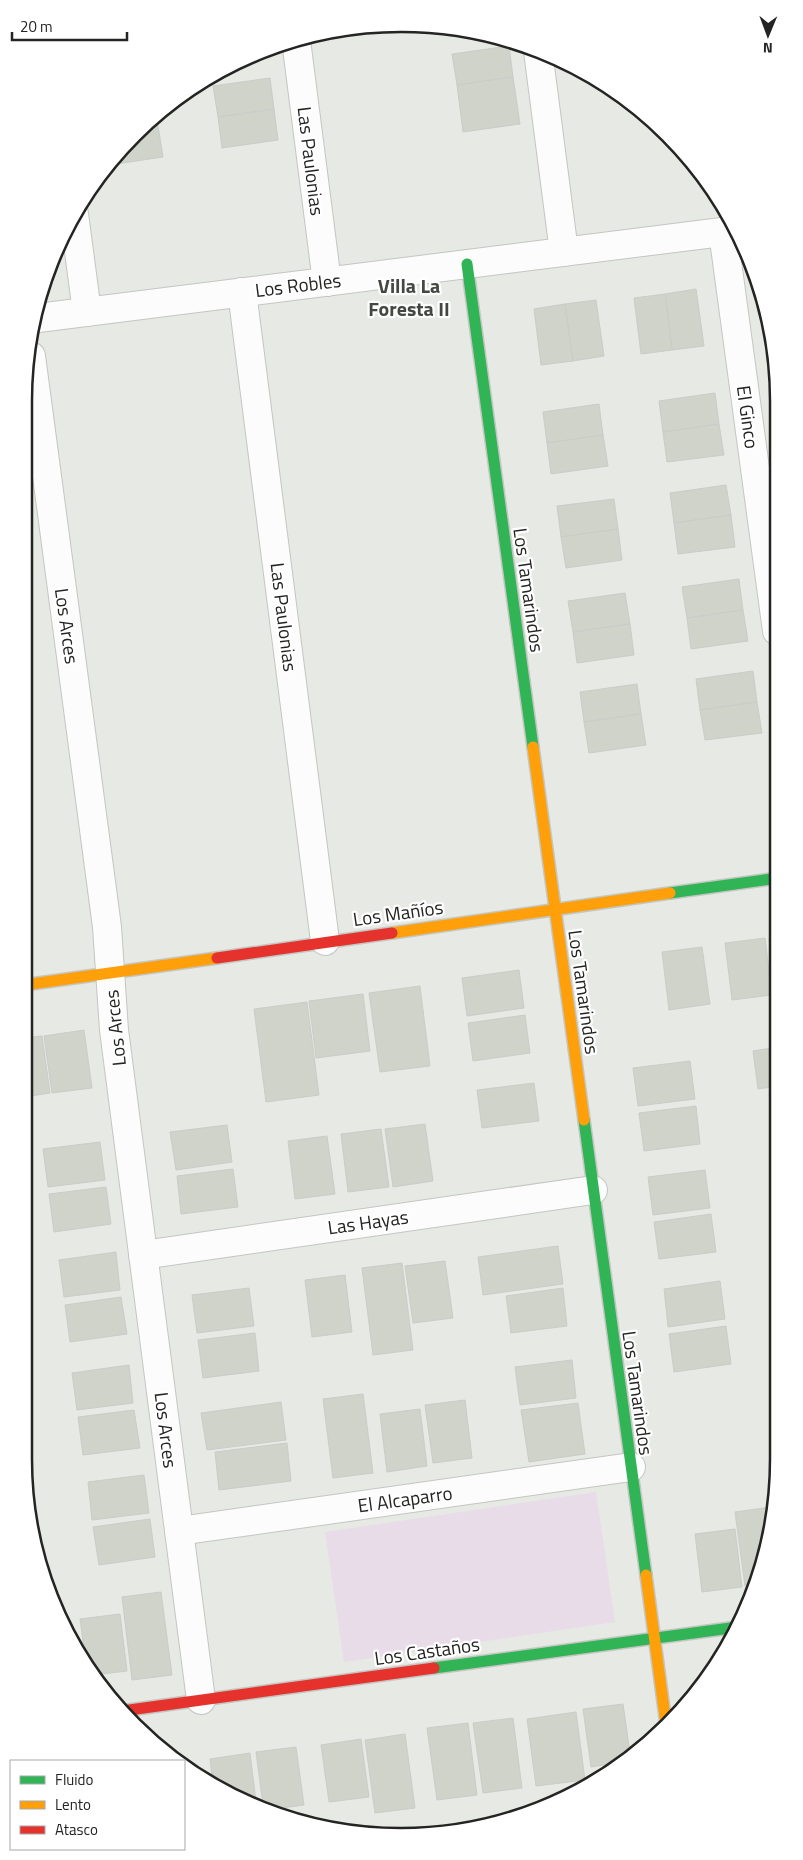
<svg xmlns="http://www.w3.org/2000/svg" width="803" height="1860" font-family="'Titillium Web',sans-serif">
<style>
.green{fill:#e8dce9}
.building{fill:#cfd3ca;stroke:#c9ccc8}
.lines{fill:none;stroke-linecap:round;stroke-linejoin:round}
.street-casing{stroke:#c4c6c2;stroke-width:30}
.fast-casing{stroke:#c4c6c2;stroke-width:14}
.slow-casing{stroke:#c4c6c2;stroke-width:14}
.jam-casing{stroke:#c4c6c2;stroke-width:14}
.street{stroke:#fbfcfb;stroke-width:28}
.fast{stroke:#30b455;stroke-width:11}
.slow{stroke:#ff9f0a;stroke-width:11}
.jam{stroke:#e5322d;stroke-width:11}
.labels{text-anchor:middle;stroke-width:4.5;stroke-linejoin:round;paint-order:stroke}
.street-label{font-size:19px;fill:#242522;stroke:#fff}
.neighbourhood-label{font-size:20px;font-weight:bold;fill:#454842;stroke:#fff}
.rim{fill:none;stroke:#242522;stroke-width:2.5}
</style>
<rect width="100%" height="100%" fill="#e6e9e4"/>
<polygon class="green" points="596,1492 615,1622 344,1662 325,1532"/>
<g class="building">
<polygon points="449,27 451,27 473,32 451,35"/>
<polygon points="509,46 513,77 457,85 452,54"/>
<polygon points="513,77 520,124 463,132 457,85"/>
<polygon points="270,78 274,109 218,117 213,86"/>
<polygon points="274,109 278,140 222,148 218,117"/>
<polygon points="157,115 158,126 143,128"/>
<polygon points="158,126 163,157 109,165 118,152 143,128"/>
<polygon points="696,289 704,346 672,350 665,294"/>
<polygon points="665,294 672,350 641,354 634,298"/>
<polygon points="596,300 604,356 573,361 565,304"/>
<polygon points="565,304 573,361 541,365 534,309"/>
<polygon points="715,393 719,424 663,432 659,401"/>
<polygon points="599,404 603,435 547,443 543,412"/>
<polygon points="719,424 724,455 667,462 663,432"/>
<polygon points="603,435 608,466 551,474 547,443"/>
<polygon points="726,485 731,515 674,523 670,493"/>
<polygon points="614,499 618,529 561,537 557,506"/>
<polygon points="731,515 735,547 678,554 674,523"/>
<polygon points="618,529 622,560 566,568 561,537"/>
<polygon points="739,579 743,610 687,618 682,587"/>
<polygon points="625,593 630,624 573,632 568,601"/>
<polygon points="743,610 748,641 691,649 687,618"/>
<polygon points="630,624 634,655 577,663 573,632"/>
<polygon points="753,671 757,702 700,710 696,679"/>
<polygon points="637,684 641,714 584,722 580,692"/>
<polygon points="757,702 762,733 705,740 700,710"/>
<polygon points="641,714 646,745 589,753 584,722"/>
<polygon points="778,936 778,995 776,995 769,938"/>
<polygon points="765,938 772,995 732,1000 725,943"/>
<polygon points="702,947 710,1004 669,1010 662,952"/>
<polygon points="519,970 524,1008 467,1016 462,978"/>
<polygon points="420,986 430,1066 380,1072 369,993"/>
<polygon points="363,994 370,1051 316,1058 309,1001"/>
<polygon points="307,1002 319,1095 266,1102 254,1009"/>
<polygon points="525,1015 530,1053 473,1061 468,1023"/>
<polygon points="84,1030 92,1088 52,1093 44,1036"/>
<polygon points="42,1036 50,1093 24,1097 24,1038"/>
<polygon points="778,1047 778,1086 758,1089 753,1051"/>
<polygon points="690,1061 695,1099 638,1106 633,1068"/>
<polygon points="534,1083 539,1121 482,1128 477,1090"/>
<polygon points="778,1093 778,1131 775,1132 769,1094"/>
<polygon points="696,1106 700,1144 644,1151 639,1113"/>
<polygon points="425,1124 433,1181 393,1187 385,1129"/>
<polygon points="227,1125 232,1162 176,1170 170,1132"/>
<polygon points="381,1129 389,1187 348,1192 341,1134"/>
<polygon points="327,1136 335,1194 295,1199 288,1141"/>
<polygon points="100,1142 105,1180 48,1187 43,1149"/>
<polygon points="233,1169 238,1207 181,1214 177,1176"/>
<polygon points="705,1170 710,1208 653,1215 648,1177"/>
<polygon points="106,1187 111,1224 54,1232 49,1194"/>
<polygon points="711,1214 716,1252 659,1259 654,1222"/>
<polygon points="558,1246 563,1284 483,1295 478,1257"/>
<polygon points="116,1252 120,1290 64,1297 59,1260"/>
<polygon points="445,1261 453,1318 413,1323 405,1266"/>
<polygon points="402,1263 413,1350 373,1355 362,1268"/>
<polygon points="345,1275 352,1332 312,1337 305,1280"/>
<polygon points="720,1281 725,1319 668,1327 664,1289"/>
<polygon points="249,1288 254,1326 197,1333 192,1295"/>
<polygon points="563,1288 567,1326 511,1333 506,1296"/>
<polygon points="121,1297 127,1334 70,1342 65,1305"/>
<polygon points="726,1326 731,1364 674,1372 669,1334"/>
<polygon points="255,1333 259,1371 203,1378 198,1340"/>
<polygon points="572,1360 576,1398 520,1405 515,1367"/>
<polygon points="129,1365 133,1403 77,1410 72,1373"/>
<polygon points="363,1394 373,1473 333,1478 323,1399"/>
<polygon points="465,1400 472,1458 433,1463 425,1405"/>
<polygon points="281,1402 286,1440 207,1450 201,1413"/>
<polygon points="578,1403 585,1454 529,1462 521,1410"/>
<polygon points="420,1409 427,1466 387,1472 380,1414"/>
<polygon points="134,1410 140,1448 83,1455 78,1417"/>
<polygon points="287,1443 291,1481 219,1490 215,1452"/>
<polygon points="144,1475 149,1513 92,1520 88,1482"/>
<polygon points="771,1507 759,1580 757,1584 745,1586 735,1512"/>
<polygon points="150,1519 155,1557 99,1565 93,1527"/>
<polygon points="735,1529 742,1587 702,1592 695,1534"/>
<polygon points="161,1592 172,1675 132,1680 122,1597"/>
<polygon points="120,1614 127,1671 94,1675 86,1663 80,1619"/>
<polygon points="623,1704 630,1753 618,1763 591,1767 583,1709"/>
<polygon points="576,1712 585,1780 536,1786 527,1719"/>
<polygon points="513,1718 522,1788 483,1793 473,1723"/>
<polygon points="468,1723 477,1795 437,1800 427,1728"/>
<polygon points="405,1734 415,1808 375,1813 365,1740"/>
<polygon points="361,1739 369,1797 329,1802 321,1745"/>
<polygon points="296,1747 304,1805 274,1809 263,1805 256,1752"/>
<polygon points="250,1753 256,1802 213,1786 210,1759"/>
</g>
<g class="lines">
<defs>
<g id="street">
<polyline points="296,40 327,282"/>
<polyline points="538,51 564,252"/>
<polyline points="74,214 87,312"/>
<polyline points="723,232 777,631"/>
<polyline points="242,292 325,941"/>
<polyline points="38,318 738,230"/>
<polyline points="31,356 107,927 114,1030 201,1700"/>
<polyline points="143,1255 593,1190"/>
<polyline points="179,1531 631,1467"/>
</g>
<g id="fast">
<polyline points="467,264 533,747"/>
<polyline points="670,893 778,878"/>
<polyline points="584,1120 646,1575"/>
<polyline points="434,1668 738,1627"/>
</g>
<g id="slow">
<polyline points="533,747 584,1120"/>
<polyline points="392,933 670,893"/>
<polyline points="24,985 217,958"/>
<polyline points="646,1575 666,1724"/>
</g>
<g id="jam">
<polyline points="217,958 392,933"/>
<polyline points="122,1711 434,1668"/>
</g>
</defs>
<use href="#street" class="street-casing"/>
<use href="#fast" class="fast-casing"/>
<use href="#slow" class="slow-casing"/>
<use href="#jam" class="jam-casing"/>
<use href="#street" class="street"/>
<use href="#fast" class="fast"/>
<use href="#slow" class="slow"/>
<use href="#jam" class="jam"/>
</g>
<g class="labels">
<g class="street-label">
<text transform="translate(311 161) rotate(83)" y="7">Las Paulonias</text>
<text transform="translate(298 285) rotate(-7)" y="7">Los Robles</text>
<text transform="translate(748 417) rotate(82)" y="7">El Ginco</text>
<text transform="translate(529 590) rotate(82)" y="7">Los Tamarindos</text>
<text transform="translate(284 617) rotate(83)" y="7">Las Paulonias</text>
<text transform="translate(67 626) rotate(82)" y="7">Los Arces</text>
<text transform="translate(398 913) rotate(-8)" y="7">Los Mañíos</text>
<text transform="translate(584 992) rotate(82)" y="7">Los Tamarindos</text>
<text transform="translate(115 1028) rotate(-96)" y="7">Los Arces</text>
<text transform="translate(368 1222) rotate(-8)" y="7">Las Hayas</text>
<text transform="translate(638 1393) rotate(82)" y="7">Los Tamarindos</text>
<text transform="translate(166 1430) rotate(83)" y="7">Los Arces</text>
<text transform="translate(405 1499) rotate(-8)" y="7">El Alcaparro</text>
<text transform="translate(427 1651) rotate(-8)" y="7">Los Castaños</text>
</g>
<g class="neighbourhood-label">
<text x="409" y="293">Villa La<tspan x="409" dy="23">Foresta II</tspan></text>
</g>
</g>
<path d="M0 0H803V1860H0ZM401 32H401A369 369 0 0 1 770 401V1459A369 369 0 0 1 401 1828H401A369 369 0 0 1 32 1459V401A369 369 0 0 1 401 32Z" fill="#fff" fill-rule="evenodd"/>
<path class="rim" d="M401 32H401A369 369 0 0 1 770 401V1459A369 369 0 0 1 401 1828H401A369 369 0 0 1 32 1459V401A369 369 0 0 1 401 32Z"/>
<rect x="10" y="1760" width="175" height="90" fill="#ffffff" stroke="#a7a8a7"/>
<rect x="20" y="1776" width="25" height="8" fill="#30b455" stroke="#a7a8a7"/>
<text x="55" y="1785" font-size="15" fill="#242522">Fluido</text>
<rect x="20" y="1801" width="25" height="8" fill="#ff9f0a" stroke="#a7a8a7"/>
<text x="55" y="1810" font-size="15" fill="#242522">Lento</text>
<rect x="20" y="1826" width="25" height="8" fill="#e5322d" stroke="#a7a8a7"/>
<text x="55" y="1835" font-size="15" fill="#242522">Atasco</text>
<g transform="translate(768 35) rotate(181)" stroke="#ffffff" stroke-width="4" paint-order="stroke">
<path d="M0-4L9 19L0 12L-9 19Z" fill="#242522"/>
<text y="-8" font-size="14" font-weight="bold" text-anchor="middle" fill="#242522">N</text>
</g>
<path d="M12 32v8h115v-8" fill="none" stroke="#242522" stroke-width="2.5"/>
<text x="20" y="32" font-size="15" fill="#242522" stroke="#ffffff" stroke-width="4" paint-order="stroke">20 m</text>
</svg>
